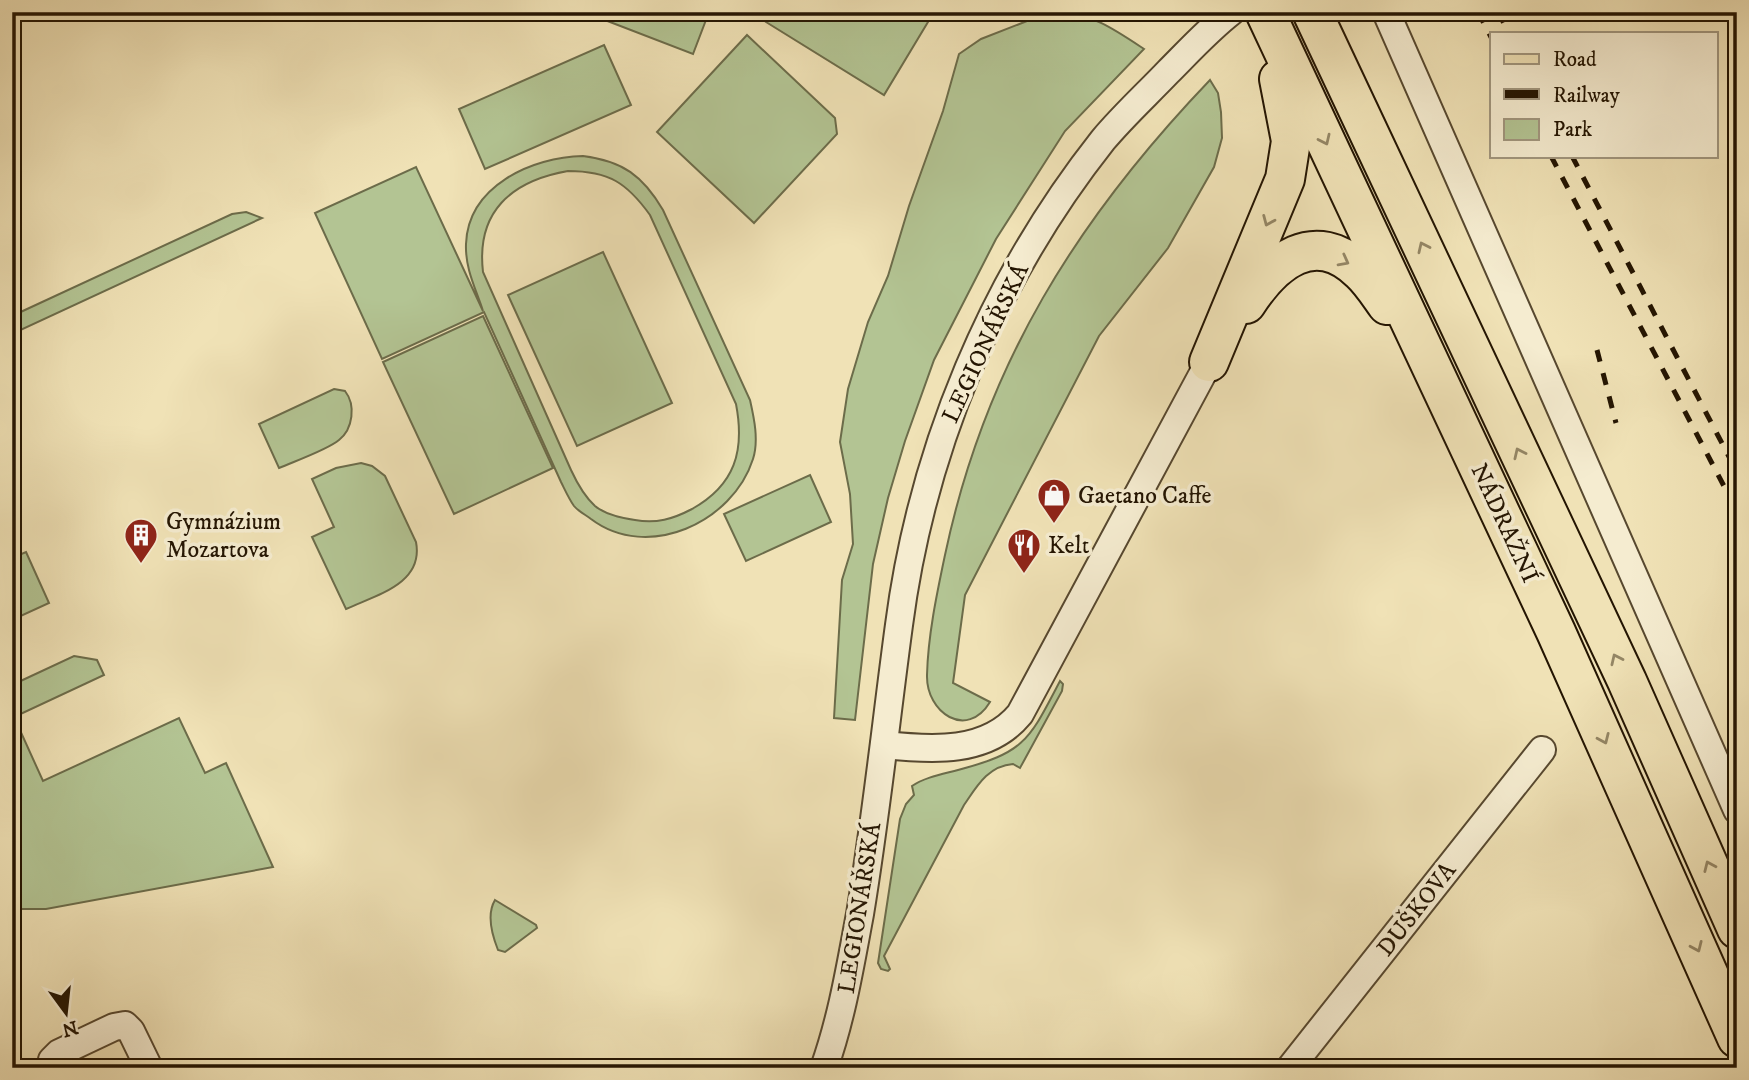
<svg xmlns="http://www.w3.org/2000/svg" width="1749" height="1080" font-family="'IM FELL DW Pica',serif">
<style>
.green{fill:#b3c493;stroke:#6c6c4a;stroke-width:2;fill-rule:evenodd}
.lines{fill:none;stroke-linecap:round;stroke-linejoin:round}
.minor-casing{stroke:#57482f;stroke-width:30}
.primary-casing{stroke:#241502;stroke-width:42}
.minor{stroke:#f5ecd0;stroke-width:26}
.primary{stroke:#f0e2b6;stroke-width:38}
.rail{stroke:#241502;stroke-width:5;stroke-dasharray:12 12;stroke-linecap:butt}
.oneway{stroke:#948665}
.labels{text-anchor:middle;stroke-width:7;stroke-linejoin:round;paint-order:stroke}
.street-label{font-size:24px;fill:#241502;stroke:#f5ecd0}
.poi-label{font-size:24px;fill:#241502;stroke:#f5ecd0;text-anchor:start}
</style>
<rect width="100%" height="100%" fill="#f0e2b6"/>
<filter id="stains"><feTurbulence type="fractalNoise" baseFrequency=".00286" numOctaves="4"/><feColorMatrix values="0 0 0 0 .2 0 0 0 0 .09 0 0 0 0 .02 0 0 0 .5 -.17"/></filter>
<radialGradient id="worn" r=".72"><stop offset=".6" stop-color="#630" stop-opacity="0"/><stop offset="1" stop-color="#630" stop-opacity=".3"/></radialGradient>
<g class="green">
<polygon points="584,12 709,12 693,54"/>
<polygon points="772,12 934,12 884,95 766,22"/>
<path d="M 1057,12 C 1090,12 1117,31 1144,49 L 1065,131 L 996,239 L 934,360 L 905,441 L 888,498 L 873,564 L 855,720 L 834,718 L 842,580 L 853,544 L 850,494 L 840,442 L 848,389 L 868,322 L 888,276 L 909,206 L 943,111 L 959,54 L 981,39 L 1027,21 Z"/>
<polygon points="747,35 835,118 837,134 754,223 657,132"/>
<polygon points="604,45 631,105 485,169 459,109"/>
<path d="M 1210,80 L 1218,93 L 1221,112 L 1222,138 L 1214,167 L 1168,248 L 1099,336 L 965,595 L 953,683 L 990,702 C 967,740 926,713 927,675 C 928,635 937,593 945,555 C 985,365 1077,219 1210,80 Z"/>
<path d="M 583,156 C 623,161 643,176 663,210 L 750,400 C 754,418 759,440 753,459 C 733,522 648,562 591,519 C 586,515 578,511 574,506 C 569,499 565,490 561,482 L 484,312 L 382,359 L 315,213 L 416,167 L 483,311 C 476,289 465,269 466,244 C 468,186 532,157 583,156 ZM 568,171 C 609,171 627,183 650,215 L 736,404 C 745,451 735,485 692,509 C 673,519 656,524 635,520 C 621,518 606,515 595,506 C 584,496 577,483 571,470 L 483,272 C 476,212 511,181 568,171 Z"/>
<polygon points="246,212 262,218 12,334 12,316 232,214"/>
<polygon points="603,252 672,403 577,446 508,295"/>
<polygon points="483,316 553,468 454,514 383,362"/>
<path d="M 334,389 L 345,391 C 356,405 353,429 339,440 C 327,450 295,461 279,468 L 259,424 Z"/>
<path d="M 361,463 L 372,466 L 385,476 L 416,542 C 424,584 376,595 346,609 L 312,537 L 334,527 L 312,479 L 336,468 Z"/>
<polygon points="810,475 831,522 746,561 724,514"/>
<polygon points="26,552 49,603 12,620 12,558"/>
<polygon points="74,656 97,660 104,675 14,717 43,781 179,718 205,773 226,763 273,867 46,909 12,909 12,685"/>
<path d="M 1060,681 L 1063,684 L 1062,691 L 1020,768 L 1013,764 C 988,766 977,786 964,805 L 884,956 L 890,969 L 888,971 L 881,969 L 878,963 L 900,819 L 906,804 L 914,795 L 912,786 C 925,777 943,774 958,770 C 1026,752 1029,740 1060,681 Z"/>
<path d="M 495,900 L 536,925 L 537,928 L 505,952 L 498,950 C 492,935 486,915 495,900 Z"/>
</g>
<g class="lines">
<defs>
<g id="minor">
<polyline points="1386,12 1737,810"/>
<path d="M 884,745 C 932,750 987,754 1020,714 L 1209,362"/>
<polyline points="53,1068 52,1060 59,1053 114,1027 125,1025 131,1031 149,1068"/>
<path d="M 824,1068 C 842,1017 850,967 860,914 C 876,818 886,721 899,625 C 922,449 993,279 1103,140 C 1123,116 1146,95 1168,72 C 1188,52 1208,30 1231,12"/>
<polyline points="1290,1068 1542,750"/>
</g>
<g id="primary">
<polyline points="1265,12 1556,632 1737,1038"/>
<polyline points="1312,12 1627,681 1737,929"/>
<path d="M 1246,304 C 1273,262 1314,227 1360,271 C 1371,281 1379,294 1387,305"/>
<polyline points="1209,362 1285,179 1291,141 1279,79"/>
</g>
</defs>
<use href="#minor" class="minor-casing"/>
<use href="#primary" class="primary-casing"/>
<use href="#minor" class="minor"/>
<use href="#primary" class="primary"/>
<g class="rail">
<polyline points="1478,12 1492,39"/>
<polyline points="1498,12 1509,33"/>
<polyline points="1551,156 1737,511"/>
<polyline points="1572,156 1737,472"/>
<polyline points="1597,350 1616,423"/>
</g>
</g>
<defs><path id="oneway-chevron" d="M-2-3.5L2.5 0L-2 3.5" fill="none" stroke-width="1.6" stroke-linecap="round" stroke-linejoin="round" transform="scale(1.75)"/></defs>
<g class="oneway">
<use href="#oneway-chevron" transform="translate(1325 140) rotate(65)"/>
<use href="#oneway-chevron" transform="translate(1268 221) rotate(113)"/>
<use href="#oneway-chevron" transform="translate(1423 247) rotate(-115)"/>
<use href="#oneway-chevron" transform="translate(1344 261) rotate(28)"/>
<use href="#oneway-chevron" transform="translate(1519 453) rotate(-115)"/>
<use href="#oneway-chevron" transform="translate(1616 659) rotate(-115)"/>
<use href="#oneway-chevron" transform="translate(1604 739) rotate(66)"/>
<use href="#oneway-chevron" transform="translate(1709 866) rotate(-114)"/>
<use href="#oneway-chevron" transform="translate(1697 947) rotate(66)"/>
</g>
<defs>
<symbol id="shop-pin" viewBox="-11 -11 22 30"><path d="M0 17L-7.5 6A9.5 9.5 0 1 1 7.5 6Z" fill="#8f2418" stroke="#f5ecd0"/><path d="M-5-2.5h2.3a2.7 3.5 0 0 1 5.4 0H5L5.5 6h-11ZM-1.5-2.5h3a1.5 2.3 0 0 0-3 0Z" fill="#fff"/></symbol>
<symbol id="building-pin" viewBox="-11 -11 22 30"><path d="M0 17L-7.5 6A9.5 9.5 0 1 1 7.5 6Z" fill="#8f2418" stroke="#f5ecd0"/><path d="M-4-6H4V6H1V3H-1V6H-4ZM-2.5-4.3h1.7v1.8h-1.7ZM.8-4.3h1.7v1.8H.8ZM-2.5-1h1.7V.8h-1.7ZM.8-1h1.7V.8H.8Z" fill="#fff"/></symbol>
<symbol id="restaurant-pin" viewBox="-11 -11 22 30"><path d="M0 17L-7.5 6A9.5 9.5 0 1 1 7.5 6Z" fill="#8f2418" stroke="#f5ecd0"/><path d="M-5-6h1v4h1v-4h1v4h1v-4h1v5L-1.5 .5V6h-2V.5L-5-1ZM5-6V6H3V1.5H1.5Q1.5-4 5-6Z" fill="#fff"/></symbol>
</defs>
<g fill-rule="evenodd">
<use href="#shop-pin" x="1035" y="476" width="38" height="52"/>
<use href="#building-pin" x="122" y="516" width="38" height="52"/>
<use href="#restaurant-pin" x="1005" y="526" width="38" height="52"/>
</g>
<g class="labels">
<g class="street-label">
<text transform="translate(985 343) rotate(-65)" y="8">LEGIONÁŘSKÁ</text>
<text transform="translate(1505 523) rotate(65)" y="8">NÁDRAŽNÍ</text>
<text transform="translate(859 908) rotate(-81)" y="8">LEGIONÁŘSKÁ</text>
<text transform="translate(1416 909) rotate(-52)" y="8">DUŠKOVA</text>
</g>
<g class="poi-label">
<text x="1078" y="503">Gaetano Caffe</text>
<text x="166" y="529">Gymnázium<tspan x="166" dy="28">Mozartova</tspan></text>
<text x="1048" y="553">Kelt</text>
</g>
</g>
<rect width="1749" height="1080" fill="none" stroke="#f0e2b6" stroke-width="42"/>
<rect x="14" y="14" width="1721" height="1052" fill="none" stroke="#241502" stroke-width="3.5"/>
<rect x="21" y="21" width="1707" height="1038" fill="none" stroke="#241502" stroke-width="2"/>
<rect x="1490" y="32" width="228" height="126" fill="#f5ecd0" stroke="#a1967e" stroke-width="2"/>
<rect x="1504" y="54" width="35" height="10" fill="#f0e2b6" stroke="#a1967e" stroke-width="2"/>
<text x="1553" y="66" font-size="21" fill="#241502">Road</text>
<rect x="1504" y="89" width="35" height="10" fill="#241502" stroke="#a1967e" stroke-width="2"/>
<text x="1553" y="102" font-size="21" fill="#241502">Railway</text>
<rect x="1504" y="119" width="35" height="21" fill="#b3c493" stroke="#a1967e" stroke-width="2"/>
<text x="1553" y="136" font-size="21" fill="#241502">Park</text>
<g transform="translate(66 1013) rotate(165)" stroke="#f5ecd0" stroke-width="5" paint-order="stroke">
<path d="M0-5L12 26L0 18L-12 26Z" fill="#241502"/>
<text y="-10" font-size="19" font-weight="bold" text-anchor="middle" fill="#241502">N</text>
</g>
<rect width="100%" height="100%" filter="url(#stains)"/>
<rect width="100%" height="100%" fill="url(#worn)"/>
</svg>
